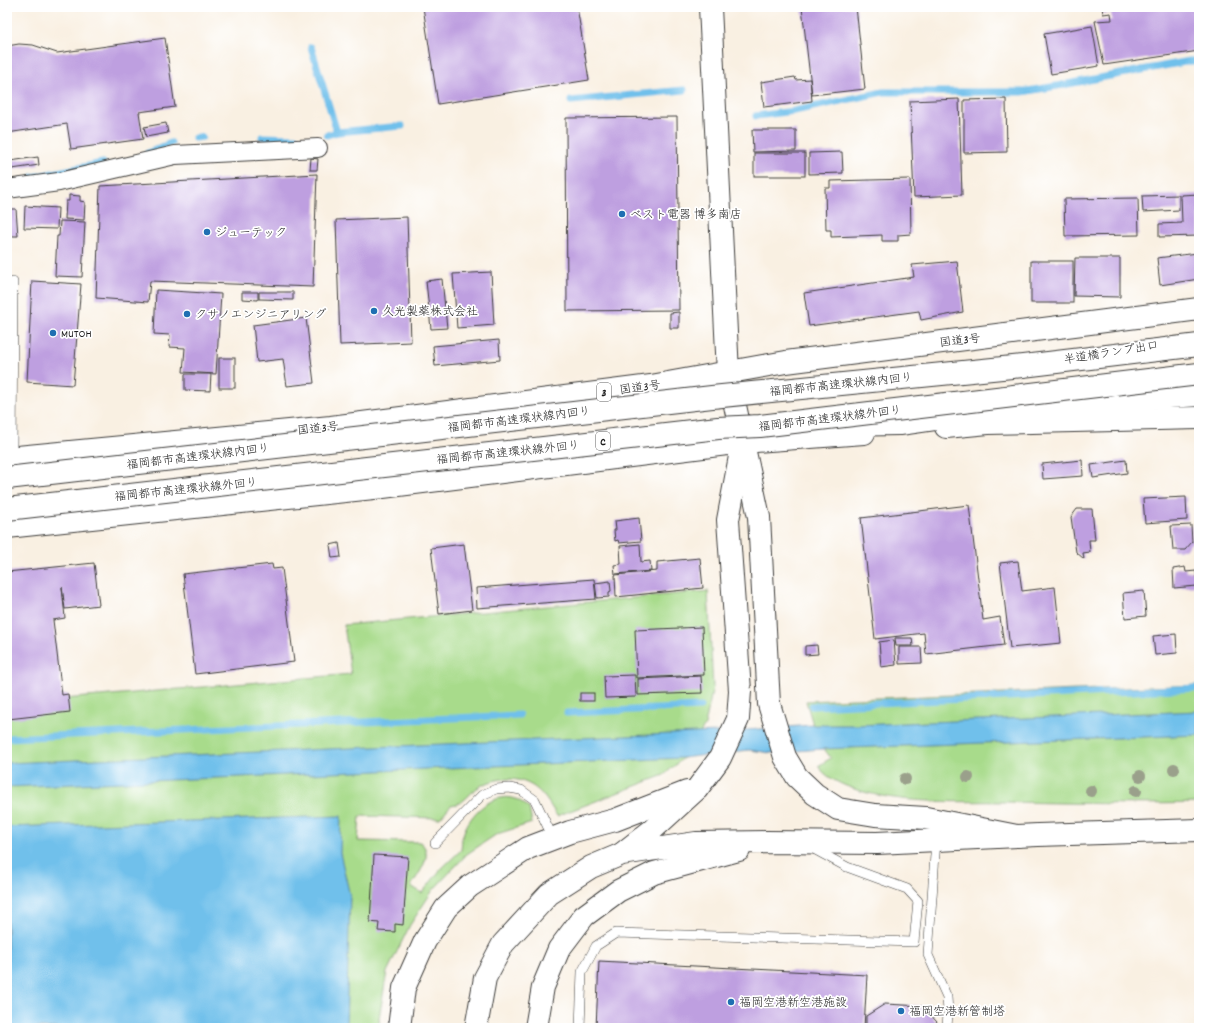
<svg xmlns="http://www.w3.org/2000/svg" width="1206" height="1035" font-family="Dekko,'Klee One',sans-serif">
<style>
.green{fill:#a8db8b;stroke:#627c54}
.water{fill:#70c0eb;stroke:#466e84}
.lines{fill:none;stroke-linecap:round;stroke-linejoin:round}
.stream{stroke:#70c0eb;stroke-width:7}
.building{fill:#be9fe0}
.service-casing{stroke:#3d3c3a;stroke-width:10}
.minor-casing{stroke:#3d3c3a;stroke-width:20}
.tertiary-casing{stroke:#3d3c3a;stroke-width:24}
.trunk-casing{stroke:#3d3c3a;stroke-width:24}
.motorway-casing{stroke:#3d3c3a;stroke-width:24}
.service{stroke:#fff;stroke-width:9}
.minor{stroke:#fff;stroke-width:18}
.tertiary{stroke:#fff;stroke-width:22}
.trunk{stroke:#fff;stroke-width:22}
.motorway{stroke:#fff;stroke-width:22}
.motorway-bridge-casing{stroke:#3d3c3a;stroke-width:24;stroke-linecap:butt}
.motorway-bridge{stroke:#fff;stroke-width:22}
.tree{fill:#9aa08b}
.poi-dot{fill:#1f6fb2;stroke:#fff;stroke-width:1.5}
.labels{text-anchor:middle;stroke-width:3.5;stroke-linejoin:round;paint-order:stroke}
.shield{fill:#fff;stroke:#606060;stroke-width:1}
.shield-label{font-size:11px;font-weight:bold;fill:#1c1c1c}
.poi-label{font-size:12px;fill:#1c1c1c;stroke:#fff;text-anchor:start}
.street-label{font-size:12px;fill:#1c1c1c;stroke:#fff}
</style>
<rect width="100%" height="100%" fill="#fff"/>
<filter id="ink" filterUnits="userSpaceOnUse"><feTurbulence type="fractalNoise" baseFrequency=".025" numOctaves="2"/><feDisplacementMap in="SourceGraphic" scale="8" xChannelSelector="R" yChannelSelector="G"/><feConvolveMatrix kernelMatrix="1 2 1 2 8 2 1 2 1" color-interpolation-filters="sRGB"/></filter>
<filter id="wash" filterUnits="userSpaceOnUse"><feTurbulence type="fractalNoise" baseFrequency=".012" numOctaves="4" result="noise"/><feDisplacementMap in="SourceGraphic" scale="16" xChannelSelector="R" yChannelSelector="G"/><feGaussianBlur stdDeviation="0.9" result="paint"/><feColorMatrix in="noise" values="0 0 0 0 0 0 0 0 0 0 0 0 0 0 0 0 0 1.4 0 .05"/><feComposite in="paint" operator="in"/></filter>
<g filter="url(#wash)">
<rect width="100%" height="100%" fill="#f9f0e2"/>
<g class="green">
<path d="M 708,591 L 713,687 L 705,725 L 688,754 L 664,775 L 557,816 C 552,808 547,799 541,793 C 525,776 499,775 479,787 C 468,793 466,804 451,805 L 440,818 L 360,816 L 358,841 L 420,842 C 435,854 419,873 411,886 L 422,893 L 441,869 L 461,850 C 462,845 461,840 463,835 C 469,814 493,791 516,799 C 521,801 525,805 529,808 L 532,823 L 497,834 L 467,854 L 433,890 L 410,925 L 387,972 L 379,1018 L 380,1028 L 7,1028 L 7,704 L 351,674 L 344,625 Z"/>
<path d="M 1199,685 L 1199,803 C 1134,805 1069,803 1004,802 C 960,801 911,804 868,793 C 852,789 828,781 818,766 L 831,758 L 814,736 L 813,725 L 806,701 Z"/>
</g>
<g class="water">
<polygon points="1199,711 1199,735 822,749 771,753 749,750 682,758 7,787 7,763 718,732 813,725 856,725"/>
<polygon points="341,816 340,853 350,896 346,1028 7,1028 7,827"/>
</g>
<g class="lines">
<g class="stream">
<polyline points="311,47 337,132"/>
<polyline points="571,101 684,90"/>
<polyline points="756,116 794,111 883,92 1022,92 1057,86 1190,61 1199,61"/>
<polyline points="327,135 337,132 402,126"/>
<polyline points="262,137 295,138"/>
<polyline points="195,138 202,137"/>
<polyline points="148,153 171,143"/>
<polyline points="33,177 103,163"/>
<polyline points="812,706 1199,688"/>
<polyline points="567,713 700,707"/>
<polyline points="7,738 519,715"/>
</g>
</g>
<g id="blocks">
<g class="building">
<polygon points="423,7 577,7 589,80 438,104"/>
<polygon points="802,7 856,7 865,89 812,95"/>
<polygon points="1102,7 1199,7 1199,51 1104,65 1095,21 1112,20 1111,13 1103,14"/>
<polygon points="1092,26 1099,66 1051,74 1044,34"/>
<polygon points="165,38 175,107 139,112 143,139 71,149 67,124 7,133 7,46 19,44 33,45 57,53"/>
<polygon points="795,77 796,80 810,79 812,101 764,107 761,82"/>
<polygon points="959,99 962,195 914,197 910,101"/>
<polygon points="1006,99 1007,152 964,153 964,100"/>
<polygon points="677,117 679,310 567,311 566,118"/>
<polygon points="166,123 168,133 146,137 144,127"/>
<polygon points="752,130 796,130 796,151 753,152"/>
<polygon points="842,152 843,173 809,174 809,153"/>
<rect x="754" y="153" width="51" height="23"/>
<polygon points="38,157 39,165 12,169 10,161"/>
<polygon points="311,158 318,159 317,170 310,170"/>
<polygon points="317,174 313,287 150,281 148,302 96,298 100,186"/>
<polygon points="910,179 911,234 898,235 898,241 882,241 882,235 831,237 831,230 826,230 825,188 830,188 830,181"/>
<polygon points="1199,194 1199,236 1159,237 1159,224 1182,223 1181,195"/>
<polygon points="69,195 80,196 80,201 85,202 84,220 65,219 66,201 69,201"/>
<polygon points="1179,195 1179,210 1143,212 1142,196"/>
<polygon points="1138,198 1139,235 1065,236 1064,199"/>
<polygon points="25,206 58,208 57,229 24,228"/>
<polygon points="7,209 16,209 18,236 7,236"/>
<polygon points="407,217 411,342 340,345 336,220"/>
<polygon points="60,221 85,222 82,277 55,276 57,236 59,236"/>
<polygon points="1198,253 1199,279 1160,285 1157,258"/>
<polygon points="1075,258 1120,258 1120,297 1074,296"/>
<polygon points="957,261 963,312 921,320 919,311 809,326 804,293 914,277 912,265"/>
<rect x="1031" y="261" width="42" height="42"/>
<polygon points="491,272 494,325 457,328 453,274"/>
<polygon points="442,279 447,328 431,329 426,281"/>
<polygon points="32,281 81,284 73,385 27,382"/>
<polygon points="156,290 221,294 216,374 183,372 185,348 169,347 170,335 154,334"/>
<polygon points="242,292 258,292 258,300 242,299"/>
<polygon points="259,292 293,292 293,300 259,299"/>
<polygon points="679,312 679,328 670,328 670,313"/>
<polygon points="306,318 314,383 287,386 283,359 257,362 253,325"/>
<polygon points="499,340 500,360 435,366 433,346"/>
<rect x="219" y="358" width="16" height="30"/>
<polygon points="185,374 211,374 210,391 185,390"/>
<polygon points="1082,460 1083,476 1043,479 1042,464"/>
<polygon points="1126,460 1127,473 1093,478 1091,465"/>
<polygon points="1186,497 1187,520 1145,523 1143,499"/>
<polygon points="969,505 983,620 1000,617 1004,645 926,654 924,633 875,639 861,518"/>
<polygon points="1077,509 1092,509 1095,540 1089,540 1090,552 1083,553 1084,559 1076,552 1071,517"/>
<polygon points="639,518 641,541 619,543 618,540 615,541 614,530 616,530 615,521"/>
<polygon points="1191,525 1192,542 1185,550 1173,550 1171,526"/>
<polygon points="339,543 341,557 332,558 330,545"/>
<polygon points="464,544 472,610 439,614 431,548"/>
<polygon points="640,544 641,562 650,561 651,571 615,574 614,565 621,564 620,546"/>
<polygon points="700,558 703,588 616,597 615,575 657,571 657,562"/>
<polygon points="1018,561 1022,591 1055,587 1061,643 1010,648 1000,563"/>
<polygon points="94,563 99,605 65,609 62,587 65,618 53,620 62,695 68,694 70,712 8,719 7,572"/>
<polygon points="272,564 273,569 282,568 294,662 195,674 183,574"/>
<polygon points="1185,567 1186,572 1196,571 1197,586 1174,588 1173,569"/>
<polygon points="594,579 596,599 477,608 476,588"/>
<polygon points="610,581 611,591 609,592 609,597 597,598 595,583"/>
<polygon points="1144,591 1146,616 1125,618 1123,593"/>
<polygon points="702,627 704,675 637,678 635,630"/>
<polygon points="1176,634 1177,653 1155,655 1153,636"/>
<polygon points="895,638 912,638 913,646 896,646"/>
<polygon points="894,640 896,665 881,667 879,642"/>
<polygon points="817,645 818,654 805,655 805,646"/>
<polygon points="899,647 921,647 922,663 899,664"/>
<polygon points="635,675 636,697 605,698 604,676"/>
<polygon points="701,676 702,693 638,695 638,679"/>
<rect x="580" y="693" width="14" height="8"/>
<polygon points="374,855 408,857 403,925 395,924 395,932 378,931 379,923 370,922"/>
<polygon points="599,961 867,975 864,1028 596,1028"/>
<polygon points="885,1004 922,1006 937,1022 937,1028 866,1028 866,1016"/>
</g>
</g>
</g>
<g filter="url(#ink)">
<use href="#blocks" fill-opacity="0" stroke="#3d3c3a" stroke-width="1"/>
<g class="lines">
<defs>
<g id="service">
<polyline points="12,458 13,282"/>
<polyline points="936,840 928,955 947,997 948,1012 947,1028"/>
<polyline points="435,843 482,795 496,789 509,788 521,790 535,800 553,838"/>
<polyline points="580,1028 582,972 596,946 616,933 914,942 918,901 907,889 847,867 812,848"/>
</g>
<polyline id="minor" points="7,189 59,182 175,155 318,148"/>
<g id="tertiary">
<polyline points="710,7 728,373 759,517 769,704 785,757 797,777 815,794 838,809 875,815 926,818 1017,836"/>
<polyline points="623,853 651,831 697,789 720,758 738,719 740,691 728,520 741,451"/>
<polyline points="399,1028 404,988 425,941 446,908 470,886 528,848 570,832 615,820 687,792"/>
<polyline points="476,1028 485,978 503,944 549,894 591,867 622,854 696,843 766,842 877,843 1038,835 1199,830"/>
<polyline points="536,1028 543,987 559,949 584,916 618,891 654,873 739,850"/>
</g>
<g id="trunk">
<polyline points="946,427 988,423 1199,418"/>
<polyline points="7,458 331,427 651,386 786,362 1199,309"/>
<polyline points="7,527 383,487 743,442 864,433"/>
</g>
<polyline id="motorway" points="838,425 900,424 1026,406 1199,395"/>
</defs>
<use href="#service" class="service-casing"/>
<use href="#minor" class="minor-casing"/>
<use href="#tertiary" class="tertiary-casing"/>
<use href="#trunk" class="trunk-casing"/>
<use href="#motorway" class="motorway-casing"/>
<use href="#service" class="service"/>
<use href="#minor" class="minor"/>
<use href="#tertiary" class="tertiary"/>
<use href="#trunk" class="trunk"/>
<use href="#motorway" class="motorway"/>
<defs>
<g id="motorway-bridge">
<polyline points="7,478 712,397 1023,366 1199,345"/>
<polyline points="7,509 718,428 760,426 1199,374"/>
</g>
</defs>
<use href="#motorway-bridge" class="motorway-bridge-casing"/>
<use href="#motorway-bridge" class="motorway-bridge"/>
</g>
<g class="tree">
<circle cx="1174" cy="769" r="6"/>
<circle cx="1140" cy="776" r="6"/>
<circle cx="968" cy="777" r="6"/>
<circle cx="905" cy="779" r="6"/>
<circle cx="1091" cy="791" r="6"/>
<circle cx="1136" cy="791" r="6"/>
</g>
</g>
<g class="poi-dot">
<circle cx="622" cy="214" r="4"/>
<circle cx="207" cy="232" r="4"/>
<circle cx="374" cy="311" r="4"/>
<circle cx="187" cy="314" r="4"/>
<circle cx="53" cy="333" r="4"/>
<circle cx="731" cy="1002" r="4"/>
<circle cx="901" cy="1011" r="4"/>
</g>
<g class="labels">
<g class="shield">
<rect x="597" y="383" width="14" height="18" rx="3"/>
<rect x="596" y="432" width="14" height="18" rx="3"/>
</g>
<g class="shield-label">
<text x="604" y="396">3</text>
<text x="603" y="445">C</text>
</g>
<g class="poi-label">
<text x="630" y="218">ベスト電器 博多南店</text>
<text x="215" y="236">ジューテック</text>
<text x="382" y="315">久光製薬株式会社</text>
<text x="195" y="318">クサノエンジニアリング</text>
<text x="61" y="337">MUTOH</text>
<text x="739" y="1006">福岡空港新空港施設</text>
<text x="909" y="1015">福岡空港新管制塔</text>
</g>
<g class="street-label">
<text transform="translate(960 340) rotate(-7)" y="4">国道3号</text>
<text transform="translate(1111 352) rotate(-9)" y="4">半道橋ランプ出口</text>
<text transform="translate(841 384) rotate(-6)" y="4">福岡都市高速環状線内回り</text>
<text transform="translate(640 387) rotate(-8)" y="4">国道3号</text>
<text transform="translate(830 418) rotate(-7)" y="4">福岡都市高速環状線外回り</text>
<text transform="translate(519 419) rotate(-7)" y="4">福岡都市高速環状線内回り</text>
<text transform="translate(318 428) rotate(-6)" y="4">国道3号</text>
<text transform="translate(508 452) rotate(-6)" y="4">福岡都市高速環状線外回り</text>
<text transform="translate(198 456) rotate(-7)" y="4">福岡都市高速環状線内回り</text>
<text transform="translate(186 489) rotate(-6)" y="4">福岡都市高速環状線外回り</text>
</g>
</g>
<rect width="1206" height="1035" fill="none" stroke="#fff" stroke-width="24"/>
</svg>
